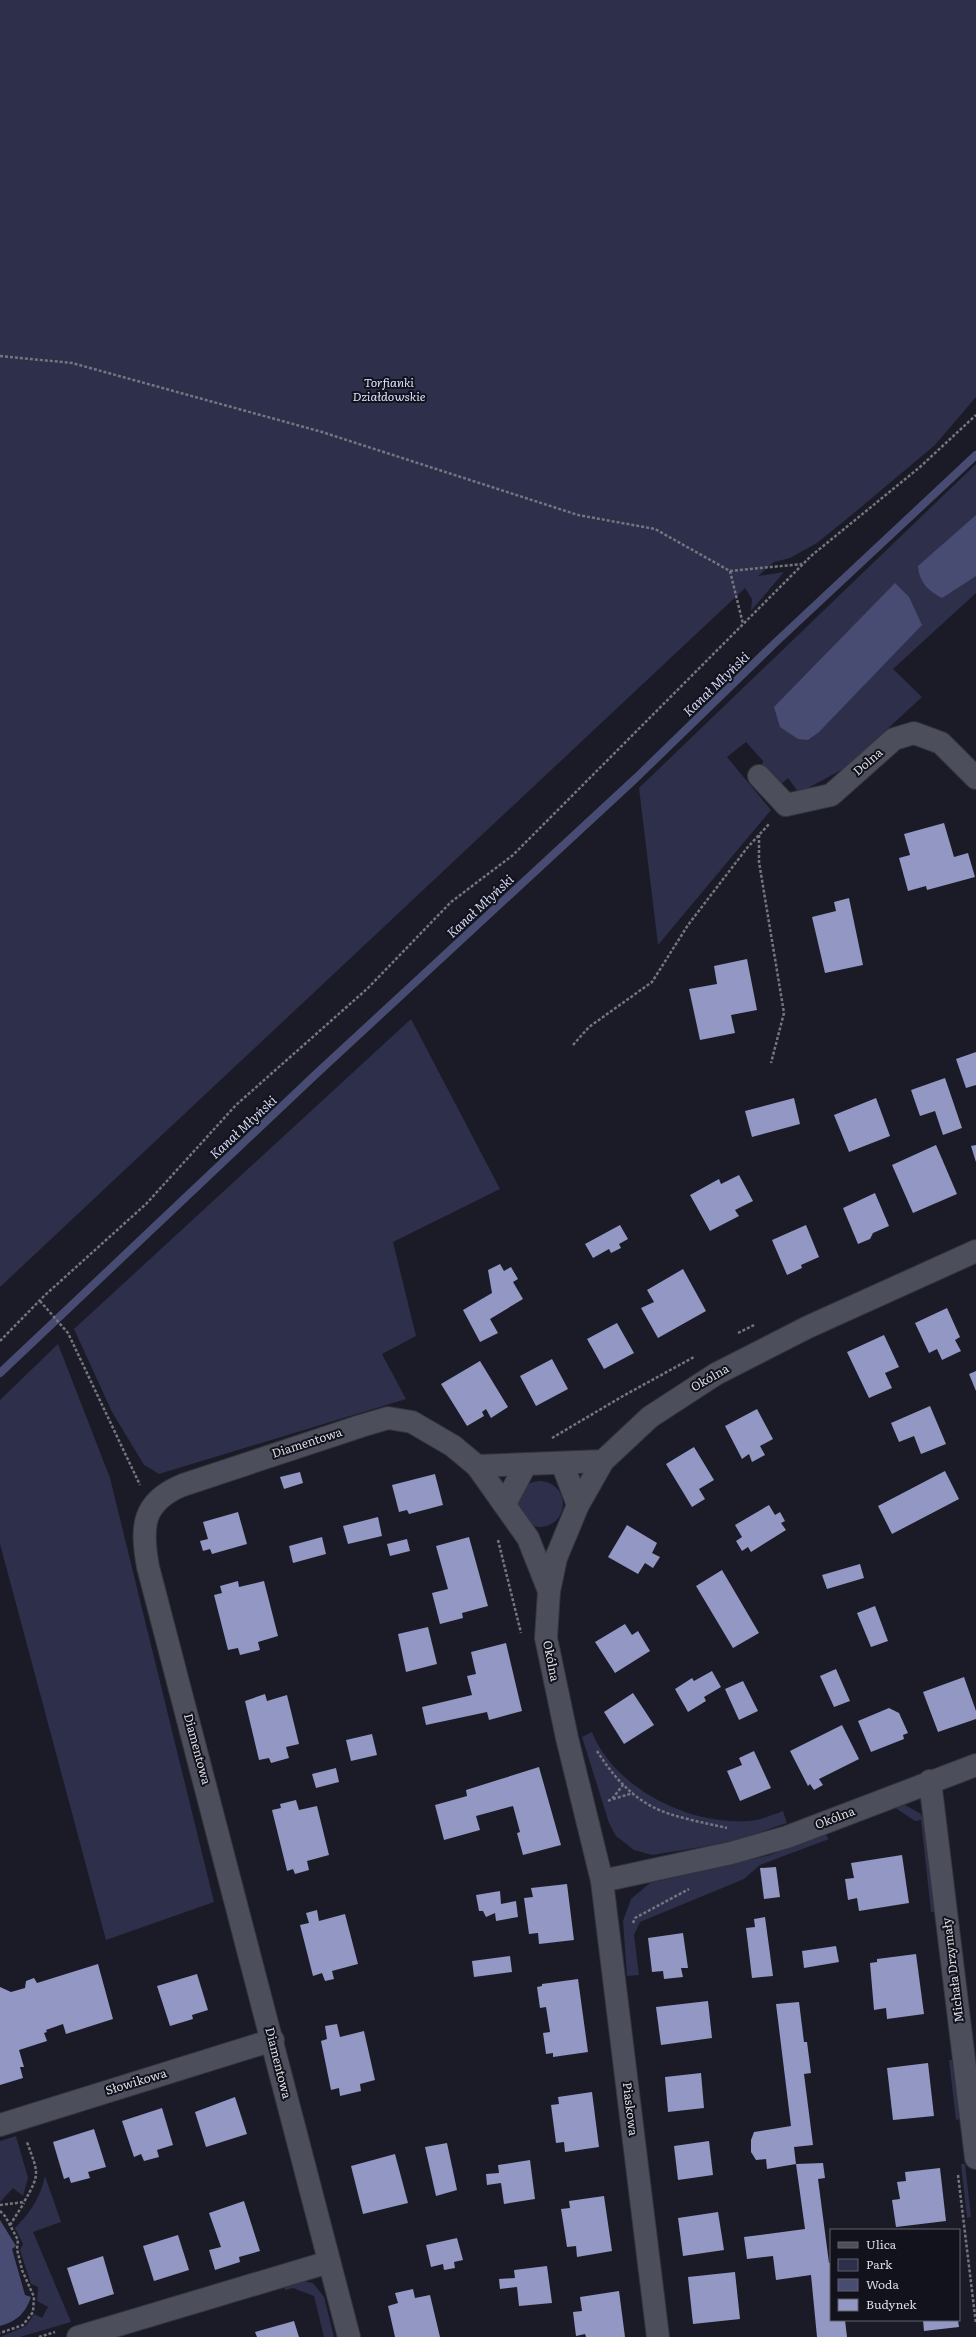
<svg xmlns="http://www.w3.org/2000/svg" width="976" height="2337" font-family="Literata,serif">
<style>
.green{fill:#2d2f4b}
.water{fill:#484c73}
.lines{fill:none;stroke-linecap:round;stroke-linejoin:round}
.stream{stroke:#484c73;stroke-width:8}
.building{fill:#9297c4}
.minor-casing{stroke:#34353d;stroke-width:24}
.path{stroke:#74757e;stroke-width:2.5;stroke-dasharray:3 2;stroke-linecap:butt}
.minor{stroke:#4d4e5b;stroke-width:22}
.labels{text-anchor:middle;stroke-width:4;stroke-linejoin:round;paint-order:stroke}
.park-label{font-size:12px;font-style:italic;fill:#dde1fd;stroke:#11121c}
.street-label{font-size:12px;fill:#dadbe2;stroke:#11121c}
.water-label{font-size:13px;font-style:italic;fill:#d3d7f3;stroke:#11121c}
</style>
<rect width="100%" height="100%" fill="#1a1b26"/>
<g class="green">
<polygon points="0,0 976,0 976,397 935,445 854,513 817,543 790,558 774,562 758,576 784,572 751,611 752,599 745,588 742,591 0,1287"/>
<polygon points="976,464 976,593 893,669 922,697 845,768 799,793 788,778 779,786 762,767 763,761 746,742 727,757 771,810 658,945 639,788"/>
<polygon points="411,1019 500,1189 393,1242 416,1336 382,1354 406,1399 159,1474 144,1465 112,1412 74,1329"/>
<polygon points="58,1344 110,1478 214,1902 106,1940 0,1544 0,1400"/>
<circle cx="540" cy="1504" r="23"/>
<path d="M 592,1732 C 614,1788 689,1825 747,1821 C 759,1821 772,1815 783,1811 L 787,1823 L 740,1839 L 702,1847 L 652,1855 L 634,1850 L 616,1836 L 609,1823 L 582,1737 Z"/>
<polygon points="905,1805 921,1814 924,1821 935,1912 931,1912 921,1820 915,1821 894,1807"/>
<polygon points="825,1834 829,1839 760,1865 744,1879 640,1922 634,1935 639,1975 627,1976 623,1921 631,1899 650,1883 770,1855"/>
<polygon points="949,2060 952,2060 960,2119 956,2120"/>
<polygon points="16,2136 28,2178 23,2196 13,2188 0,2202 0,2141"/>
<polygon points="961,2164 965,2164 971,2217 967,2218"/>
<path d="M 45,2176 L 61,2222 L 33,2232 L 71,2322 L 20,2337 L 0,2337 L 26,2326 L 34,2314 L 42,2318 L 48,2307 L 37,2301 L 38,2287 L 31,2284 L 20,2250 L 23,2244 L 15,2228 C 31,2212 40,2198 45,2176 Z"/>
<polygon points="297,2280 313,2283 324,2297 334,2337 324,2337 314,2296 293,2288 285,2290 284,2284"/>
</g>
<g class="water">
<path d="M 976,515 L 976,576 L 942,598 C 928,591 919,582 918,566 Z"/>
<polygon points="895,583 909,597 922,625 819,732 808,740 798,739 780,727 774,707"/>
<path d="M 0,2220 L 16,2246 L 12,2249 L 25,2295 L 31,2297 C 25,2314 17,2321 0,2326 Z"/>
</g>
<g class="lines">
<polyline class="stream" points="0,1373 315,1075 636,778 775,643 976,455"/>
</g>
<g class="building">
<polygon points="944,823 954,857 968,853 975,877 927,890 926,886 908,891 899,858 910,855 904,834"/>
<polygon points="849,898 863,965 825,973 812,917 836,911 834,902"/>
<polygon points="747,959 757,1010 731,1015 735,1033 700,1040 689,989 717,984 714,966"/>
<polygon points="976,1052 976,1085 966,1088 956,1059"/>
<polygon points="945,1078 962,1128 943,1135 935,1111 920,1116 911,1090"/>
<polygon points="794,1098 800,1124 752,1137 745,1111"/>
<polygon points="876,1098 890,1136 849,1152 834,1115"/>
<polygon points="936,1145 957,1194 913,1213 892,1165"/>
<polygon points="976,1145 976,1162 971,1146"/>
<polygon points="739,1175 753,1201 735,1210 739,1216 710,1231 690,1195 719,1179 721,1184"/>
<polygon points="875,1193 889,1226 873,1233 870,1239 858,1244 843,1208"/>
<polygon points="620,1225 628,1239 619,1244 621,1248 611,1253 609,1249 593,1258 585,1244"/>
<polygon points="806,1225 819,1257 801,1265 802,1268 787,1275 772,1240"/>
<polygon points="500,1264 504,1271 511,1267 518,1279 513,1282 523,1299 490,1319 498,1333 480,1342 463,1310 492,1293 488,1270"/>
<polygon points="683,1269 706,1311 658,1338 641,1308 654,1302 647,1290"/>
<polygon points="947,1308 960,1337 955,1340 961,1351 942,1360 937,1349 929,1353 915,1323"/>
<polygon points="617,1323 634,1353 604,1369 587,1339"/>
<polygon points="884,1335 899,1367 885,1373 892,1388 869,1398 847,1352"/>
<polygon points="552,1359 568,1389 536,1406 520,1376"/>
<polygon points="480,1361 508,1407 491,1418 486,1409 482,1412 484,1416 467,1426 441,1384"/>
<polygon points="976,1371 976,1391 969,1374"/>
<polygon points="930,1406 946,1444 921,1454 914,1436 899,1442 891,1423"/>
<polygon points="757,1409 773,1439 760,1446 765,1455 752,1462 749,1454 742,1459 725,1426"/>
<polygon points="694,1447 714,1480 699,1489 705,1499 692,1507 666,1464"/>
<polygon points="945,1471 959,1499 892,1534 878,1506"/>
<polygon points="300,1472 303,1483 284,1489 280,1477"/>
<polygon points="435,1474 443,1505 409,1514 407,1510 399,1512 392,1485"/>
<polygon points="769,1505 775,1515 780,1512 785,1521 781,1523 786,1530 751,1552 748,1547 742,1551 736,1541 742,1537 735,1525"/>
<polygon points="238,1512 247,1544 212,1554 210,1549 203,1551 200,1541 208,1539 203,1522"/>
<polygon points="378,1517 382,1536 348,1544 343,1526"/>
<polygon points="627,1525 657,1543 652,1553 660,1557 653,1568 645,1563 638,1574 608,1557"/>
<polygon points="322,1537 326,1554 293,1563 289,1546"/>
<polygon points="469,1537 488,1606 462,1613 463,1618 440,1624 432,1593 448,1589 436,1546"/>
<polygon points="407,1539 410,1551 390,1556 387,1544"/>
<polygon points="860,1564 864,1578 827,1589 822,1575"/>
<polygon points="722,1570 759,1633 733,1648 696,1586"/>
<polygon points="238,1581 239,1587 264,1581 278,1636 258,1642 260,1650 240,1655 238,1648 228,1650 214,1595 222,1593 220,1586"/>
<polygon points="875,1606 888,1641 871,1647 857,1613"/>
<polygon points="625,1624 632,1635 638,1631 650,1651 615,1673 595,1642"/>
<polygon points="428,1627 437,1664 406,1672 398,1634"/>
<polygon points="506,1643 522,1711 489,1720 487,1712 426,1725 422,1707 472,1695 467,1676 476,1674 471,1652"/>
<polygon points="836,1669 850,1701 834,1707 820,1676"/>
<polygon points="712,1671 721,1687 704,1697 706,1701 688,1712 675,1689 692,1678 694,1681"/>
<polygon points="964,1677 976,1711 976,1719 938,1732 923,1692"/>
<polygon points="743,1681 758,1711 739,1720 725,1689"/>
<polygon points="633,1693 654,1725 624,1744 604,1712"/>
<polygon points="265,1694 267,1701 287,1695 299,1744 286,1747 289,1758 271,1763 269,1758 259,1760 245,1701"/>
<polygon points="889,1708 899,1713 908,1733 903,1735 904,1739 871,1752 858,1721"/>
<polygon points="842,1725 859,1759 819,1779 823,1785 814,1790 810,1784 808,1786 790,1751"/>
<polygon points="372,1734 377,1755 351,1761 346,1740"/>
<polygon points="754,1751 771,1788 740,1801 727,1771 742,1765 739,1758"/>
<polygon points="539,1767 561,1845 523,1855 517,1833 520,1832 513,1806 476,1816 480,1830 444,1840 435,1805 467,1796 466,1790"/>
<polygon points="336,1768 339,1782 316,1788 312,1774"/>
<polygon points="296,1800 299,1810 317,1806 329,1855 307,1861 309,1870 295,1874 293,1869 287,1871 272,1810 281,1808 280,1804"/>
<polygon points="902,1855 909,1903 859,1911 857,1898 848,1900 845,1879 854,1878 851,1863"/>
<polygon points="776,1867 780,1897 764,1899 760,1868"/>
<polygon points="567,1884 574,1940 539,1944 538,1933 529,1934 524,1898 533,1897 531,1888"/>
<polygon points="500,1891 501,1904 516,1901 518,1917 496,1921 495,1913 486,1917 483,1911 479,1911 476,1895"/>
<polygon points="317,1910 319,1921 345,1914 358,1964 332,1971 334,1979 325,1981 322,1973 313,1976 300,1925 309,1923 306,1913"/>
<polygon points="765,1917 773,1976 752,1978 746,1928 755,1927 754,1919"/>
<polygon points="683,1933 688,1968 681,1968 683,1977 664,1979 663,1971 652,1972 648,1938"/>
<polygon points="836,1946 839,1962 804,1968 802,1951"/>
<polygon points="916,1954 924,2014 887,2019 886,2008 874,2010 870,1963 877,1962 877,1959"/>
<polygon points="510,1956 512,1972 474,1977 472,1961"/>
<polygon points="98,1964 113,2019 66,2034 63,2024 46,2030 47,2032 44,2033 47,2041 19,2050 24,2067 20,2067 23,2078 0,2085 0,1987 11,1992 25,1988 26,1981 34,1978 37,1983"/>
<polygon points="197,1974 208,2010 192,2015 193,2019 170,2026 157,1986"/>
<polygon points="578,1979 588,2052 553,2057 553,2053 546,2054 543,2033 550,2032 546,2007 540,2008 537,1987 542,1986 542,1984"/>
<polygon points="708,2001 712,2038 661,2045 656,2007"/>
<polygon points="799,2002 804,2042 807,2042 811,2073 804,2074 813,2145 794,2147 796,2164 767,2169 766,2159 756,2160 751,2152 751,2140 754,2132 791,2126 776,2004"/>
<polygon points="337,2024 340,2037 364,2031 375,2080 360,2084 361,2091 340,2096 339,2088 331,2090 321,2041 327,2039 325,2026"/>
<polygon points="928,2063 934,2116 893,2120 887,2068"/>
<polygon points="701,2073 704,2108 668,2112 665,2077"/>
<polygon points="592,2092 599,2147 565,2152 564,2142 556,2143 551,2105 559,2104 558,2097"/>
<polygon points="235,2097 247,2134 206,2147 195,2112"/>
<polygon points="162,2108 173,2145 157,2150 159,2157 144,2161 141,2154 134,2157 122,2121"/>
<polygon points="94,2129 106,2167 88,2172 90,2178 71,2183 69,2177 64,2179 53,2142"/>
<polygon points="709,2141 713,2175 678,2180 674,2146"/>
<polygon points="447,2143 457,2190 436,2196 425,2147"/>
<polygon points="395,2154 408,2203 363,2214 351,2166"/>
<polygon points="530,2160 535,2199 504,2204 501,2183 487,2185 486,2174 499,2173 498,2165"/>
<polygon points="823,2163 825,2178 818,2179 829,2263 831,2263 831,2320 845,2320 847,2337 817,2337 811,2275 776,2280 773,2256 747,2259 744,2237 805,2229 796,2164"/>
<polygon points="940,2168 946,2221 896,2227 892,2200 900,2199 897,2182 906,2181 905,2172"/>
<polygon points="604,2196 612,2251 577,2257 576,2246 567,2247 561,2209 570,2208 569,2201"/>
<polygon points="244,2201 260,2251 239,2257 240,2262 215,2270 209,2250 221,2247 209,2213"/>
<polygon points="718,2212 724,2250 683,2256 678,2218"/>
<polygon points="178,2235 189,2270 154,2281 143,2246"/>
<polygon points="457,2238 463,2260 454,2262 455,2268 444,2270 443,2264 431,2267 426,2245"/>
<polygon points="103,2256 114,2294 79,2305 67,2268"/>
<polygon points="547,2266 552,2303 519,2306 517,2287 500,2289 499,2279 515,2278 514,2270"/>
<polygon points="735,2272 740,2319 693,2324 688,2277"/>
<polygon points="413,2289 415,2298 430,2295 440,2337 395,2337 388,2306 398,2303 395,2293"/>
<polygon points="619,2291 625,2337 586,2337 585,2334 576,2336 573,2312 582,2311 580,2297"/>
<polygon points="923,2320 958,2320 959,2327 924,2331"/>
<polygon points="294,2321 299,2337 257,2337 255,2332"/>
</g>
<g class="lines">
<defs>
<g id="minor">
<polyline points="759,776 786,805 831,795 894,739 914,733 941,743 976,778"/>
<polyline points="976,1251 808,1327 716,1374 650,1417 603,1461 578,1505 556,1558 549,1591 546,1638 567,1738 602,1881 731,1853 787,1837 976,1765"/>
<polyline points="562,1463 578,1505"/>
<polyline points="477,1466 603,1461"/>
<polyline points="505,1504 526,1464"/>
<polyline points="930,1781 976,2158"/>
<polyline points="602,1881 658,2337"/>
<polyline points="0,2125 273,2040"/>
<polyline points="78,2337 329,2262"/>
<path d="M 349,2337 L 148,1567 C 141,1528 141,1502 183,1485 L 361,1426 L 388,1418 L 412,1422 L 453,1446 L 477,1466 L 528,1538 L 549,1591"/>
</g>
</defs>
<use href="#minor" class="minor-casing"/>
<g class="path">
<polyline points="0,356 72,363 322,432 578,515 655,529 730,571 802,564"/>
<polyline points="730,571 743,624"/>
<polyline points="759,835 759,862 784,1013 771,1063"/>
<polyline points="573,1045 589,1027 652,982 688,925 747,848 770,823"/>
<polyline points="40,1301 68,1333 140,1485"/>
<polyline points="738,1333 754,1325"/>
<polyline points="0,1341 44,1296 146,1204 236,1105 368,988 451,902 513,855 811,556 920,467 976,415"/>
<polyline points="552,1438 623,1396 694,1357"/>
<polyline points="498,1540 521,1633"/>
<path d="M 597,1751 C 611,1773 629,1795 653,1807 C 671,1817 706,1823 727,1828"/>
<polyline points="613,1799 633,1793"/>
<polyline points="608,1801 612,1799 623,1785"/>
<polyline points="633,1923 635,1918 689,1889"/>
<polyline points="958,2175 976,2324"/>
<path d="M 0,2205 L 24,2202 C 41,2173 38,2173 27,2142"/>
<polyline points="0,2211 5,2216 18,2240 17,2249 22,2270 34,2297 33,2312 23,2325 0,2333"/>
<polyline points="10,2225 24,2203"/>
<polyline points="39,2337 55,2332"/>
</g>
<use href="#minor" class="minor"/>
</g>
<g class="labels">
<g class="park-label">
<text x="389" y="387">Torfianki<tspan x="389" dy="14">Działdowskie</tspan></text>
</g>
<g class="street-label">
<text transform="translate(868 762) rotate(-41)" y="4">Dolna</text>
<text transform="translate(710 1378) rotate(-30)" y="4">Okólna</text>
<text transform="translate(307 1443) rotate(-18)" y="4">Diamentowa</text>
<text transform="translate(551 1661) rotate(79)" y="4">Okólna</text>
<text transform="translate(197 1749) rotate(75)" y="4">Diamentowa</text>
<text transform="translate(835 1818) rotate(-21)" y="4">Okólna</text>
<text transform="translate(953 1970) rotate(-97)" y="4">Michała Drzymały</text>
<text transform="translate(278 2063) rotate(76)" y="4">Diamentowa</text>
<text transform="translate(136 2082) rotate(-17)" y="4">Słowikowa</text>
<text transform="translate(630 2109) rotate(83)" y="4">Piaskowa</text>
</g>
<g class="water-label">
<text transform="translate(716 684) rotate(-44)" y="5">Kanał Młyński</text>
<text transform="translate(480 906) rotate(-43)" y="5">Kanał Młyński</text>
<text transform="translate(243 1127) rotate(-43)" y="5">Kanał Młyński</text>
</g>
</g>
<rect x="830" y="2229" width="130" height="92" fill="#11121c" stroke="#61626b"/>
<rect x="838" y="2242" width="20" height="6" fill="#4d4e5b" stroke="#61626b"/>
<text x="866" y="2249" font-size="12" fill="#dadbe2">Ulica</text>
<rect x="838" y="2259" width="20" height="12" fill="#2d2f4b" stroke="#61626b"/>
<text x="866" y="2269" font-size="12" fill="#dadbe2">Park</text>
<rect x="838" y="2279" width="20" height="12" fill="#484c73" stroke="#61626b"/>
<text x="866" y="2289" font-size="12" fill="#dadbe2">Woda</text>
<rect x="838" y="2299" width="20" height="12" fill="#9297c4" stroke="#61626b"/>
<text x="866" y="2309" font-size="12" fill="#dadbe2">Budynek</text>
</svg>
